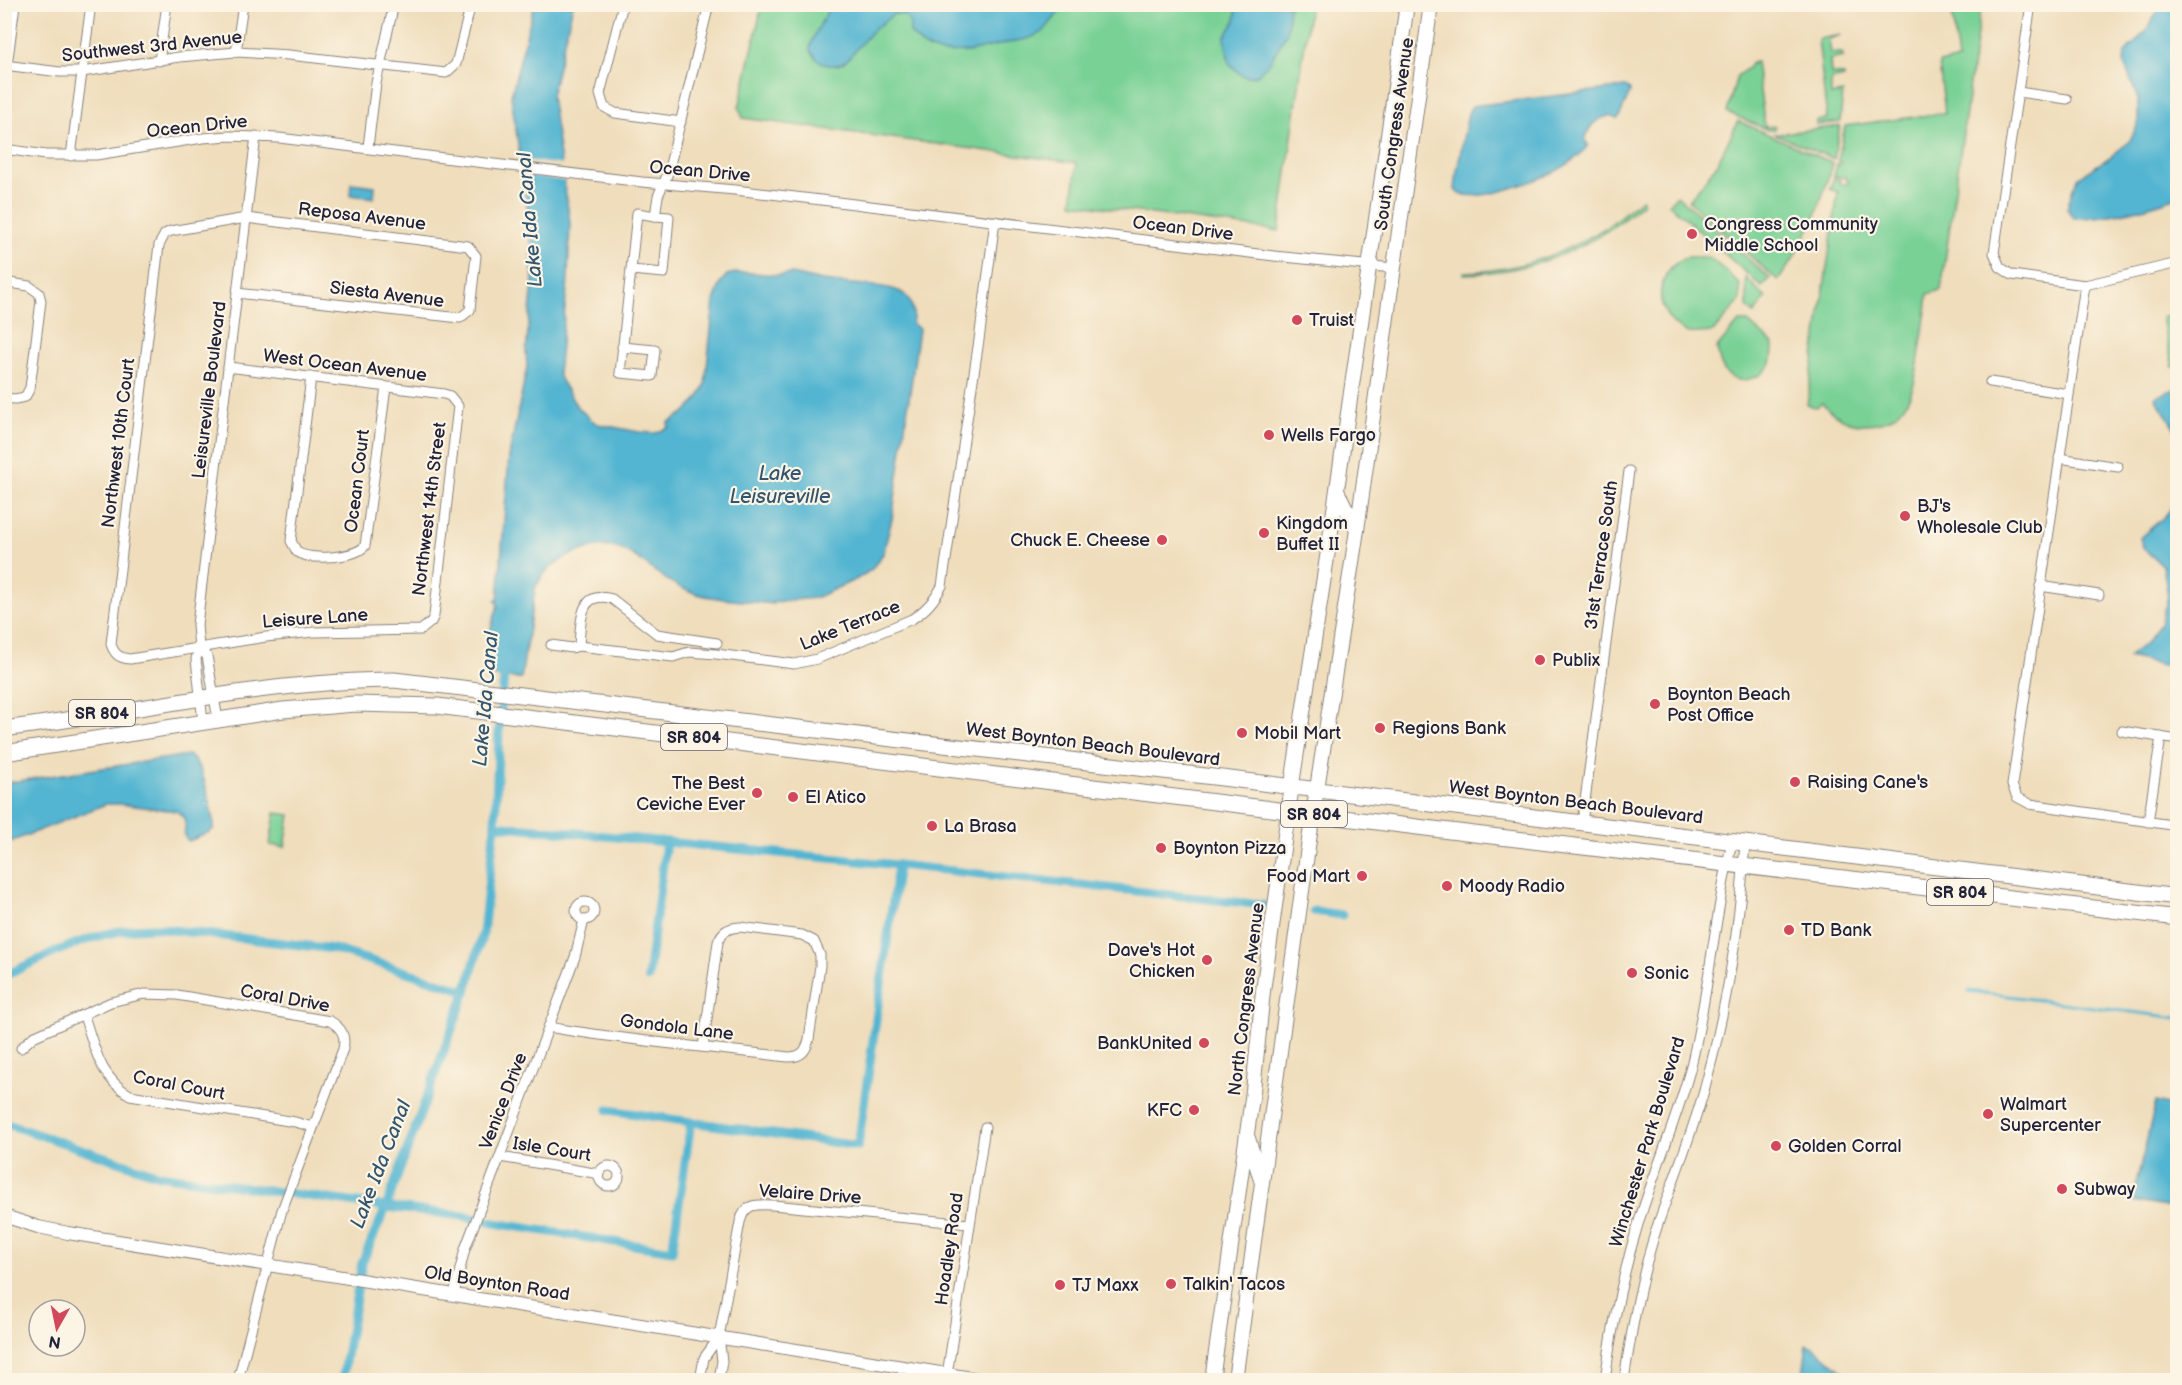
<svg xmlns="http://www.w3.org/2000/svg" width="2182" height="1385" font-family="'Balsamiq Sans',sans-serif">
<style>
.green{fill:#79d196;stroke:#4e7a68;stroke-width:1.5}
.water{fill:#52b5d1;stroke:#3a6c86;stroke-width:1.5}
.pier{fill:#efddbb}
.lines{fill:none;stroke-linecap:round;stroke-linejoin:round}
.stream{stroke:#52b5d1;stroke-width:3}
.canal{stroke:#52b5d1;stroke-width:9}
.minor-casing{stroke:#88807b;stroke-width:11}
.tertiary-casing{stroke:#88807b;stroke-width:14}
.secondary-casing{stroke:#88807b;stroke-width:16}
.primary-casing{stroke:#88807b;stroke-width:17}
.minor{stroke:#fff;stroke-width:9}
.tertiary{stroke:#fff;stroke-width:12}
.secondary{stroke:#fff;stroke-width:14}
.primary{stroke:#fff;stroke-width:15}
.poi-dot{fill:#d1495b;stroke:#fcf5e5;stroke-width:2}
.labels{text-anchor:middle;stroke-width:4.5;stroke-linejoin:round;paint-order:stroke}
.shield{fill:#fcf5e5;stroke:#63616e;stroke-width:1.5}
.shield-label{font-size:16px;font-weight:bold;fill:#22223b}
.street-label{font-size:18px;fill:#22223b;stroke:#fcf5e5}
.poi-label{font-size:18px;fill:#22223b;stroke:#fcf5e5;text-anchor:start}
.water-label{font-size:20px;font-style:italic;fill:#335570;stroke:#fcf5e5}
</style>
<rect width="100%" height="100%" fill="#fcf5e5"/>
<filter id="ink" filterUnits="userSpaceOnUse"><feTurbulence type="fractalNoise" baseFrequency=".0167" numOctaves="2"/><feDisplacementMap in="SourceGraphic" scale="12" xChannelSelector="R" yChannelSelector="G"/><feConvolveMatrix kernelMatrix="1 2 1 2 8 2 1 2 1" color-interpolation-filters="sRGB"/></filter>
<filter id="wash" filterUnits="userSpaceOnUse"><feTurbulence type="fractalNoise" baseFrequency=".008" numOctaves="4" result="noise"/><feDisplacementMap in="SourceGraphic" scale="24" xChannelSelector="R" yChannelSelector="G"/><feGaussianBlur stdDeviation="1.35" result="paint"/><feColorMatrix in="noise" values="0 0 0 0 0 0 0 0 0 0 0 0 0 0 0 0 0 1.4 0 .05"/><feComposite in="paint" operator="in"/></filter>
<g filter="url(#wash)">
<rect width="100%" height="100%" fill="#efddbb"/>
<g class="green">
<polygon points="762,5 1310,5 1279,231 1072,203 1077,163 743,118 739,108"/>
<path d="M 1951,5 L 1981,5 L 1941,290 L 1928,294 C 1926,313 1923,331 1920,350 C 1915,384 1911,423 1866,424 C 1848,425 1834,416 1822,403 L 1816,407 L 1807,405 L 1838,192 L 1830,189 L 1834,178 L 1840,179 L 1839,184 L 1848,184 L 1849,180 L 1846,180 L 1846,177 L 1834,176 L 1837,164 L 1840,165 L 1841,162 L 1838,161 L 1845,126 L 1945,113 L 1939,63 L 1958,60 Z"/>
<polygon points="1841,35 1829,39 1831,53 1842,53 1843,57 1830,60 1831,74 1844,75 1844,77 1831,80 1831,95 1843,93 1840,122 1816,125 1816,121 1827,119 1818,39"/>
<polygon points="1756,62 1765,127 1775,126 1775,129 1768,130 1727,112 1737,76 1748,68 1752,63"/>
<polygon points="1738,121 1833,163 1814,221 1808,219 1807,220 1812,224 1792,261 1778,281 1689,201 1717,164"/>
<polygon points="1840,126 1834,159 1775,134"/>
<polygon points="1677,195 1723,236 1715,245 1669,204"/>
<path d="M 1642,199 L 1643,203 C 1593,248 1532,273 1464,274 L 1464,272 C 1515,271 1563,255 1605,228 C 1618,219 1629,208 1642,199 Z"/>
<polygon points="1725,239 1770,278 1762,287 1717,247"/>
<path d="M 1687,257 L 1709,257 L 1740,284 L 1740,301 L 1713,332 C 1705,332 1696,334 1689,333 C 1684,332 1677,327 1673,323 C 1652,301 1659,269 1687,257 Z"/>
<polygon points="1746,278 1766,298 1754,314 1747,307"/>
<polygon points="2177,314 2177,366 2173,367 2162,318"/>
<path d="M 1739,322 L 1748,322 L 1773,344 C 1773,350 1773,358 1771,363 C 1764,377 1739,387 1727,374 C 1720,367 1719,357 1717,348 Z"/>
<polygon points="275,813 290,815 285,847 270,845"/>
</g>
<g class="water">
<path d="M 534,5 L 573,5 L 551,96 L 570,222 L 568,280 L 558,373 L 560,379 L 576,405 L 591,420 L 598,424 L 639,432 L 656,433 L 669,427 L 668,423 C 685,413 697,405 705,385 L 714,301 L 721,282 L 727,275 C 743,270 757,274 773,275 C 779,276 785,274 791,274 C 802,276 812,279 823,281 C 841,284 886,284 901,292 C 912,299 915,313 912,323 L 919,329 L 892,519 L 883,554 L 871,570 L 857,579 L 815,598 L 773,602 L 773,604 C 748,601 708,600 686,590 C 639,571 630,528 571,555 C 553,563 542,572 535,589 L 521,679 L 491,676 C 481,652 491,628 498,605 L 495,600 L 498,600 L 509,456 L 527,367 L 526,351 L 533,283 L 531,234 L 511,96 Z"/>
<path d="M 830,5 L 830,4 L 1071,5 L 1059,12 L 1043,32 L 1030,38 L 968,52 L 942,53 L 924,47 L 910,33 L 910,23 L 905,15 L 894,14 L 872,31 L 846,61 C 831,70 817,64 810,49 C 812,33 825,20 830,5 Z"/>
<polygon points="1237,5 1289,5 1287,32 1270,62 1257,75 1248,77 1240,74 1229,63 1225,37 1235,21"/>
<path d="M 2160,5 L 2177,5 L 2177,197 C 2144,209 2109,218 2074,218 L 2067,209 L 2073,188 L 2079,177 L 2110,157 L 2129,142 L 2138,124 L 2138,99 L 2124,63 L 2125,53 L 2145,32 Z"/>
<path d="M 1625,87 L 1630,90 L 1630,93 L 1619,117 L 1617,119 L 1609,116 C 1595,119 1588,127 1585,140 L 1588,145 L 1585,149 C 1577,158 1566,166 1556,171 C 1539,180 1469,207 1455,190 L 1457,171 L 1468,113 L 1472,106 Z"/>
<polygon points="351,183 375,186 374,198 350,195"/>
<polygon points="2177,388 2178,388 2177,432 2155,397"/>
<path d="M 2177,497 L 2177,668 L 2128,657 L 2147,642 L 2160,624 L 2168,597 L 2163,566 L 2144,549 L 2140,538 C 2152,526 2172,514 2177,497 Z"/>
<path d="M 188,755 C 205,764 210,806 214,824 L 214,828 L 210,832 L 189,841 L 184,836 C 186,825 187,816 176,811 L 118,804 L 106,804 L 5,844 L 5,783 Z"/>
<polygon points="2156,1102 2177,1108 2177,1209 2132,1201"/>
<polygon points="1807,1345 1814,1347 1852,1380 1802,1380"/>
</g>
<polygon class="pier" points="517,159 564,165 567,181 520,175"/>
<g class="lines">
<polyline class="stream" points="1969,991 2178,1018"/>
<g class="canal">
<polyline points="495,825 898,865 1263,905"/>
<polyline points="1314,911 1342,915"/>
<path d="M 4,976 C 53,953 100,927 155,928 L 334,949 L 466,991"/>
<polyline points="648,978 666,842"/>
<polyline points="608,1110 858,1146 898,865"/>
<polyline points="4,1123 159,1175 386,1207 464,1216 494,1223 672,1251 691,1122"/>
<polyline points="342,1380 362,1263 386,1207 466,991 483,933 495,825 499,732 505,665"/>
</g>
</g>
</g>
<g filter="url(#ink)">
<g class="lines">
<defs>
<g id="minor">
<polyline points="623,4 600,94 604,107 615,113 681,122"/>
<polyline points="2031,4 1994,253 2000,267 2012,275 2085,285 2178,263"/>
<polyline points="236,52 243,4"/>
<polyline points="159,61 167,4"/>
<polyline points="4,65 60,72 82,72 179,57 236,52 289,55 446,73 456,64 471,4"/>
<polyline points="7,66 15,4"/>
<polyline points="2018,92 2067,99"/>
<polyline points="368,147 376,83 394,4"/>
<polyline points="4,149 46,155 96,155 203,138 229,136 279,138 642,182 735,190 838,202 1274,256 1393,268"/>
<polyline points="71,156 91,4"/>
<polyline points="631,270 664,273 669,217 655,216"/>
<polyline points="4,282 29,286 39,293 41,301 30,388 25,397 15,399 4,398"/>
<polyline points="2085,285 2012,785 2017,797 2030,804 2178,826"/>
<polyline points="622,347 655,350 652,376 620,373 637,213 655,216 658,196 668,173 709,4"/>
<path d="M 228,367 L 444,394 L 450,396 L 458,406 L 434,616 L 431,622 L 421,630 L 314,632 L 266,637 L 130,659 C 119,658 114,654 111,644 L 159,245 L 165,234 L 171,231 L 246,218 L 468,246 L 476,256 L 470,310 L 460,318 L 237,293"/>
<path d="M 311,377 L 291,541 L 297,552 C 310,561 354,558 365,546 L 386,387"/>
<polyline points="1990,382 2069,394"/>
<polyline points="2059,458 2118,467"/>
<polyline points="2040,586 2099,595"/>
<path d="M 717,643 L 657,634 L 612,599 C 578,589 581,624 579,646 L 673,657 L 689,652 L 716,654 L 794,664 L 817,659 L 912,619 C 926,610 934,601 942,586 L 979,340 L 995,221"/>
<polyline points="551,645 572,648 579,646"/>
<polyline points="199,648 207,656 218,720"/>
<polyline points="203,722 196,659 199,648 197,625 256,136"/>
<polyline points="2122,731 2178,740"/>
<polyline points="2148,822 2161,737"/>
<polyline points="1582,823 1629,471"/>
<circle cx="585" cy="911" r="9"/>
<path d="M 84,1016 C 95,1048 99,1077 130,1095 L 295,1122 L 313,1127"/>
<path d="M 548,1027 C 627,1041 708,1047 788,1057 C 801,1057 806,1052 809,1039 L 820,966 L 820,955 L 814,941 L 802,935 L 740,927 C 728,928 722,931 718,942 L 703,1047"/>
<path d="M 21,1048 L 33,1037 L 111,1002 L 144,994 L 177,995 L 330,1021 C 342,1028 346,1036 343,1049 L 282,1210 L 238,1380"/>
<polyline points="500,1157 600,1174"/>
<circle cx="609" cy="1176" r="10"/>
<polyline points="454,1294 465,1249 575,957 584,920"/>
<polyline points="947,1375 985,1127"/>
<polyline points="700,1380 704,1358 719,1337"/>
<path d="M 719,1380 L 722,1361 L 719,1337 L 740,1222 C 745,1203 756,1204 773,1205 L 969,1224"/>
<path d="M 1605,1380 C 1612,1326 1623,1273 1639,1221 C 1655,1170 1676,1121 1690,1070 C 1709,995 1714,917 1732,842"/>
<path d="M 1624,1380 C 1632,1328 1641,1275 1658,1224 C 1673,1180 1691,1136 1704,1091 C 1726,1011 1740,926 1745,843"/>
</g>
<polyline id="tertiary" points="4,1216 38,1227 68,1233 984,1380"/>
<g id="secondary">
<polyline points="1337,491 1357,530"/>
<polyline points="1248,1138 1261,1180"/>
<polyline points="1212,1380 1253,1091 1263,991 1294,771 1330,538 1407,4"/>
<polyline points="1235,1380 1308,847 1357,530 1431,4"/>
</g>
<g id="primary">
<path d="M 4,729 C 135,712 263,681 394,680 L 1222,778 L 2178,897"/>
<polyline points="4,753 283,710 355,704 437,706 1466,833 2178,918"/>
</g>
</defs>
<use href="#minor" class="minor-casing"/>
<use href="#tertiary" class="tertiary-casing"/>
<use href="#secondary" class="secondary-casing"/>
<use href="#primary" class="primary-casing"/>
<use href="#minor" class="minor"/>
<use href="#tertiary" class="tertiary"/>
<use href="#secondary" class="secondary"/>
<use href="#primary" class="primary"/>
</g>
</g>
<g class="poi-dot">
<circle cx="1692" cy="234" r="6"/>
<circle cx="1297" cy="320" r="6"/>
<circle cx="1269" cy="435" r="6"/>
<circle cx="1905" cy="516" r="6"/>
<circle cx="1264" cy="533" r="6"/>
<circle cx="1162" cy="540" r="6"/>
<circle cx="1540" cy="660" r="6"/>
<circle cx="1655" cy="704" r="6"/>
<circle cx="1380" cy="728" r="6"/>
<circle cx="1242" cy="733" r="6"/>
<circle cx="1795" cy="782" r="6"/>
<circle cx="757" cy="793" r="6"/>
<circle cx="793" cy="797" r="6"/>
<circle cx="932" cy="826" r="6"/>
<circle cx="1161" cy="848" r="6"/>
<circle cx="1362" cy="876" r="6"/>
<circle cx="1447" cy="886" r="6"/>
<circle cx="1789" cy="930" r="6"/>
<circle cx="1207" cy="960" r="6"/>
<circle cx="1632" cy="973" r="6"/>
<circle cx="1204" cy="1043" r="6"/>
<circle cx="1194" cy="1110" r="6"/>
<circle cx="1988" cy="1114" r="6"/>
<circle cx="1776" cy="1146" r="6"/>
<circle cx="2062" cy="1189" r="6"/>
<circle cx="1171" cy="1284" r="6"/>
<circle cx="1060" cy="1285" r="6"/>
</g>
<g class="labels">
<g class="shield">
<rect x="69" y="700" width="66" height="26" rx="4.5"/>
<rect x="661" y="724" width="66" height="26" rx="4.5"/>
<rect x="1281" y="801" width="66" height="26" rx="4.5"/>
<rect x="1927" y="879" width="66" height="26" rx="4.5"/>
</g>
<g class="shield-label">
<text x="102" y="719">SR 804</text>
<text x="694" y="743">SR 804</text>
<text x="1314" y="820">SR 804</text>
<text x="1960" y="898">SR 804</text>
</g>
<g class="street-label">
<text transform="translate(152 46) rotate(-6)" y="6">Southwest 3rd Avenue</text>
<text transform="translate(197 126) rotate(-6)" y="6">Ocean Drive</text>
<text transform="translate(1394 134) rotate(-82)" y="6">South Congress Avenue</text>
<text transform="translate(700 171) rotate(5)" y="6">Ocean Drive</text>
<text transform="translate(362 216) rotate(7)" y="6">Reposa Avenue</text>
<text transform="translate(1183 228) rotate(7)" y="6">Ocean Drive</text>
<text transform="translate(387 294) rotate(7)" y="6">Siesta Avenue</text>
<text transform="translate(345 365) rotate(7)" y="6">West Ocean Avenue</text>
<text transform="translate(209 390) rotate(-83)" y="6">Leisureville Boulevard</text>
<text transform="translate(118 443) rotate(-83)" y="6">Northwest 10th Court</text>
<text transform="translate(357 481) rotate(-83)" y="6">Ocean Court</text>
<text transform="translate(429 509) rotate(-83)" y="6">Northwest 14th Street</text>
<text transform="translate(1601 555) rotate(-82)" y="6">31st Terrace South</text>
<text transform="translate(315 618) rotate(-4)" y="6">Leisure Lane</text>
<text transform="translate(850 625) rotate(-22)" y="6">Lake Terrace</text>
<text transform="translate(1093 744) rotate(7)" y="6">West Boynton Beach Boulevard</text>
<text transform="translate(1576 802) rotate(7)" y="6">West Boynton Beach Boulevard</text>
<text transform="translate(285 998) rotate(10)" y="6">Coral Drive</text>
<text transform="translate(1246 999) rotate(-83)" y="6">North Congress Avenue</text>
<text transform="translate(677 1027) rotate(7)" y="6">Gondola Lane</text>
<text transform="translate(179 1085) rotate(11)" y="6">Coral Court</text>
<text transform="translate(503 1101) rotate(-69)" y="6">Venice Drive</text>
<text transform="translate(1647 1142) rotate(-73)" y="6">Winchester Park Boulevard</text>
<text transform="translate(552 1149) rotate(9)" y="6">Isle Court</text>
<text transform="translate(810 1194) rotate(4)" y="6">Velaire Drive</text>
<text transform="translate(949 1249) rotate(-82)" y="6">Hoadley Road</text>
<text transform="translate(497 1283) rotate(9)" y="6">Old Boynton Road</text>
</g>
<g class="poi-label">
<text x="1704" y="230">Congress Community<tspan x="1704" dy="21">Middle School</tspan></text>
<text x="1309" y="326">Truist</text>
<text x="1281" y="441">Wells Fargo</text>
<text x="1917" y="512">BJ's<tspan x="1917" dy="21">Wholesale Club</tspan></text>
<text x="1276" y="529">Kingdom<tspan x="1276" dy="21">Buffet II</tspan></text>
<text x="1150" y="546" text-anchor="end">Chuck E. Cheese</text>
<text x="1552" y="666">Publix</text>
<text x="1667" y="700">Boynton Beach<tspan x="1667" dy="21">Post Office</tspan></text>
<text x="1392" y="734">Regions Bank</text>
<text x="1254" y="739">Mobil Mart</text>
<text x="1807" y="788">Raising Cane's</text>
<text x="745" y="789" text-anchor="end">The Best<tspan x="745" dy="21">Ceviche Ever</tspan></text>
<text x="805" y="803">El Atico</text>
<text x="944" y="832">La Brasa</text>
<text x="1173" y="854">Boynton Pizza</text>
<text x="1350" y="882" text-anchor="end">Food Mart</text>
<text x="1459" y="892">Moody Radio</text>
<text x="1801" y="936">TD Bank</text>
<text x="1195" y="956" text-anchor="end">Dave's Hot<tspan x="1195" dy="21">Chicken</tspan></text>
<text x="1644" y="979">Sonic</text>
<text x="1192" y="1049" text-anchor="end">BankUnited</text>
<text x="2000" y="1110">Walmart<tspan x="2000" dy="21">Supercenter</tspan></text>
<text x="1182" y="1116" text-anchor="end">KFC</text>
<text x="1788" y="1152">Golden Corral</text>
<text x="2074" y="1195">Subway</text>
<text x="1183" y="1290">Talkin' Tacos</text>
<text x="1072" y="1291">TJ Maxx</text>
</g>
<g class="water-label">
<text transform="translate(529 220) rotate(-95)" y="7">Lake Ida Canal</text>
<text x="780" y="480">Lake<tspan x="780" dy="23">Leisureville</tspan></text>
<text transform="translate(485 699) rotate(-85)" y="7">Lake Ida Canal</text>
<text transform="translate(380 1164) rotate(-69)" y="7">Lake Ida Canal</text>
</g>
</g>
<rect width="2182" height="1385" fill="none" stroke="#fcf5e5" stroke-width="24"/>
<g transform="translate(57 1328) rotate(189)"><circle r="28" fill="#fcf5e5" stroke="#a5a1a1" stroke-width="1.5"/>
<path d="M0-4.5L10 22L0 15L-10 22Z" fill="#d1495b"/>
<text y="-9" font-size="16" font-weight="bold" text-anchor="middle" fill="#22223b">N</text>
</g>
</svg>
